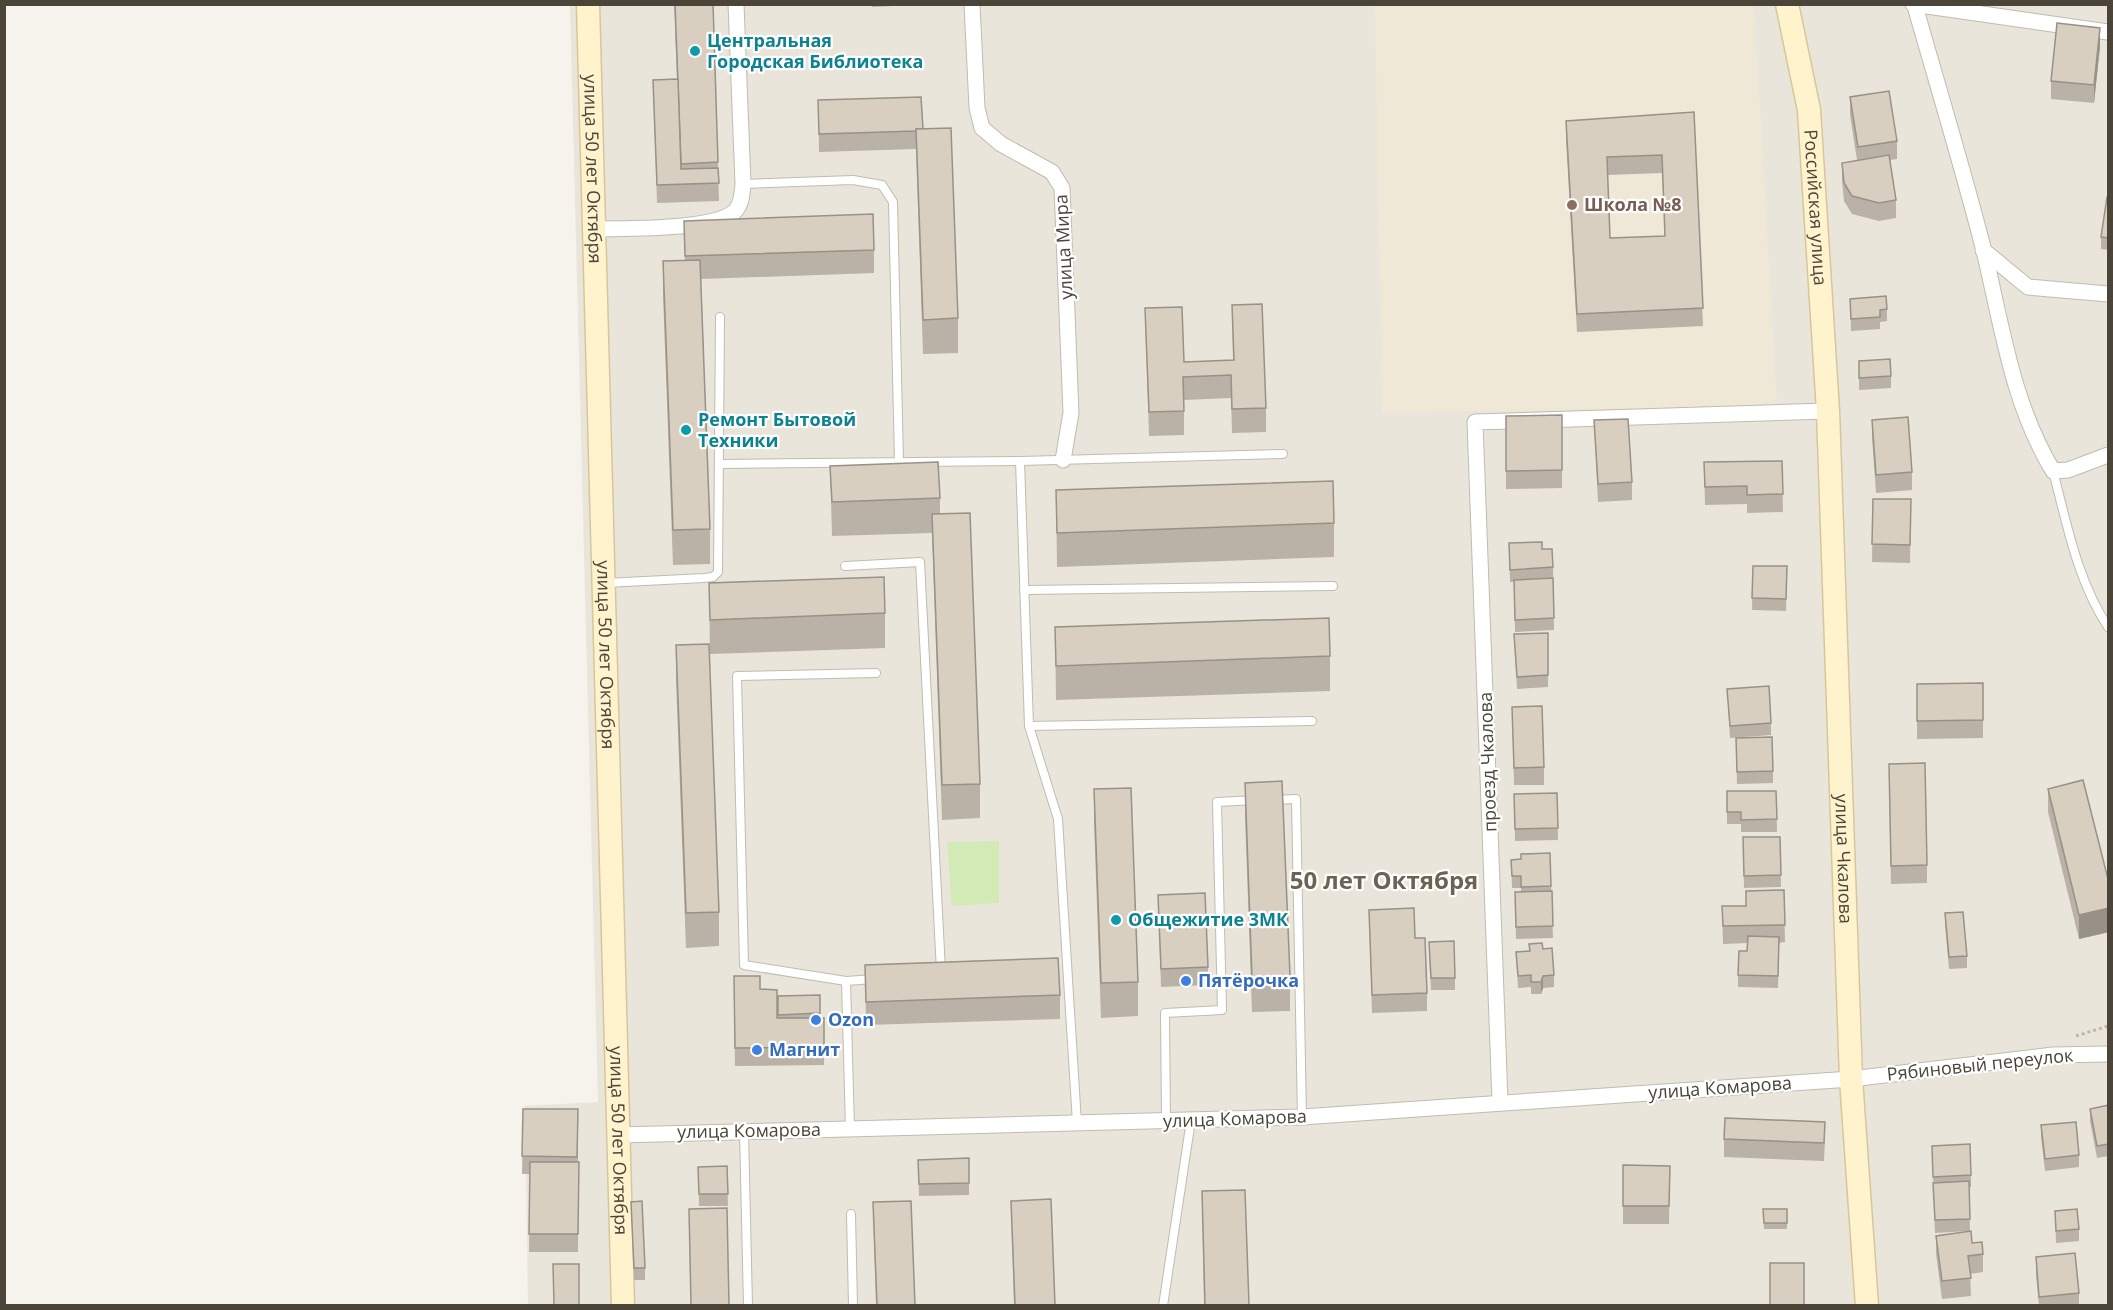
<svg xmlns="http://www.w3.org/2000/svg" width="2113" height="1310" font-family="'Open Sans',sans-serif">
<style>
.residential{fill:#eae5da}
.education{fill:#efe8d6}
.green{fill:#d2eab5}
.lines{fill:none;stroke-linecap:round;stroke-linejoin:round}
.lane-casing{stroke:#c2bbae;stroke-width:10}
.street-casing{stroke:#c2bbae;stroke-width:17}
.secondary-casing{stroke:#d6c79b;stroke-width:25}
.path{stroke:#c4b79f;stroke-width:3;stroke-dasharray:3 3;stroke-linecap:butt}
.lane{stroke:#fff;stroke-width:8}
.street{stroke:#fff;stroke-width:15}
.secondary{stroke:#fff3cd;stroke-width:22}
.wall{fill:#bab2a6;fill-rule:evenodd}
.shaded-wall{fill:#979187}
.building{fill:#d8cfc1;stroke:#979187;stroke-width:1.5;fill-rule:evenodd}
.culture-dot{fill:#0f9aa8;stroke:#fff;stroke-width:2}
.education-dot{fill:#8d6e63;stroke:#fff;stroke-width:2}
.shop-dot{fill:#3f7fe0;stroke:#fff;stroke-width:2}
.labels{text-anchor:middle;stroke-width:4.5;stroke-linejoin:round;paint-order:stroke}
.culture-label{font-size:18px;font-weight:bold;fill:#0d838f;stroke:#fff;text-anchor:start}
.street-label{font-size:18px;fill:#4b4439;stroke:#fff}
.education-label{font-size:18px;font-weight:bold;fill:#785e54;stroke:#fff;text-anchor:start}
.shop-label{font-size:18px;font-weight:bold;fill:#366cbe;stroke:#fff;text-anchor:start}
.district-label{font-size:24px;font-weight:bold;fill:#6e6250;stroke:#fff}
</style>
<rect width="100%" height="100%" fill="#f6f3ec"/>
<polygon class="residential" points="570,5 2108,5 2108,1305 528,1305 525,1106 598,1102"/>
<polygon class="education" points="1375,5 1754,5 1777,406 1382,413"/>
<polygon class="green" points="999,841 999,903 952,906 947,842"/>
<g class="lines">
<defs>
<g id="lane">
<polyline points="743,184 853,180 882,185 893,202 899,461"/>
<polyline points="1020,461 1029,726 1058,819 1077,1123"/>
<polyline points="720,464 1020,461 1283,454"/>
<path d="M 2053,471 C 2067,524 2077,580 2108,627"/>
<polyline points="845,566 920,562 941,971"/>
<polyline points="605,583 704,578 713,577 718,572 720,317"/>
<polyline points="1024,590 1333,586"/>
<polyline points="1029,726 1312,721"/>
<polyline points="1273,800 1296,799 1302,1117"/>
<polyline points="846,981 874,979"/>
<polyline points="1166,1121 1165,1013 1222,1010 1217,802 1256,800"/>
<polyline points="850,1129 846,981 744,965 737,676 876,673"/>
<polyline points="744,1131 748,1306"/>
<polyline points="851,1214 853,1306"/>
<polyline points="1163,1306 1191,1120"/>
</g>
<g id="street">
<polyline points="972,4 977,108 982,128 1001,144 1052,172 1062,188 1071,413 1063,460"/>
<polyline points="1913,4 2108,32"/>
<path d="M 1915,6 C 1938,87 1963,169 1984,251 C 2002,326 2012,403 2053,471 L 2068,470 L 2108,455"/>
<path d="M 594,229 C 623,228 718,231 736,210 C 742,203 742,193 743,184 L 736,4"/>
<polyline points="1983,250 2028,287 2108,294"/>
<polyline points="1500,1102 1475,422 1828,411"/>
<polyline points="619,1135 1302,1117 1851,1079 2053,1055 2108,1054"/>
</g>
<g id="secondary">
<path id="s1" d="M 588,4 L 623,1306"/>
<path id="s2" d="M 1787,4 L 1809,110 L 1828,411 L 1851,1079 L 1867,1306"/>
</g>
</defs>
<use href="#lane" class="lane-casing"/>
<use href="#street" class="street-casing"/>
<use href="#secondary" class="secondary-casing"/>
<polyline class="path" points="2076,1036 2108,1026"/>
<use href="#lane" class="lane"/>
<use href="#street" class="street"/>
<use href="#secondary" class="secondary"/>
</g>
<g class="wall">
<polygon points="674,4 713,4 719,201 657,203 653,80 677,79"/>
<polygon points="872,4 912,4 912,5 872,7"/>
<polygon points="2100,46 2094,103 2051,99 2051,81"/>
<polygon points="1850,97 1897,141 1897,159 1890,160 1896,200 1896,218 1879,221 1852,214 1844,201 1842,180 1842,163 1857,160 1850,115"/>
<polygon points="818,100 923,129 958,318 958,353 923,354 916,149 819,152"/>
<path d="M 1694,112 L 1703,326 L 1577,332 L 1566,139 L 1566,121 ZM 1662,173 L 1665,236 L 1610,238 L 1607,175 Z"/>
<polygon points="2109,197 2109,250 2101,249 2101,237"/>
<polygon points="684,221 874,250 874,273 701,279 710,529 710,564 673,565 663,296 663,261 685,260"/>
<polygon points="1850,299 1887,309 1887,321 1880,322 1880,329 1851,331"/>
<polygon points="1232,305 1266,408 1266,432 1232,433 1231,398 1184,400 1184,435 1149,436 1145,308 1184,362 1233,360"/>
<polygon points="1859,361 1891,376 1891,388 1859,390"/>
<polygon points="1562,415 1562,488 1506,489 1506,416"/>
<polygon points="1594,420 1632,482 1632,500 1598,502"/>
<polygon points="1872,420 1912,472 1912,490 1876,493 1872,438"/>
<polygon points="1782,461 1783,512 1747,513 1747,504 1705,505 1704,462"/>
<polygon points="830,466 940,498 940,514 980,784 980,818 942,820 932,533 832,536"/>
<polygon points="1056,490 1334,523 1334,557 1057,567"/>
<polygon points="1873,499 1911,499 1910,563 1872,562"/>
<polygon points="1509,543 1542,549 1553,567 1554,630 1515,632 1514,582 1510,582"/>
<polygon points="1753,566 1787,566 1786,611 1752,610"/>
<polygon points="709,583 885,613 885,648 710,654"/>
<polygon points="1055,627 1330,656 1330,691 1056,700"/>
<polygon points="1548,633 1548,687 1517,689 1514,634"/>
<polygon points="676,645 719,912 719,946 686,948 676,680"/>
<polygon points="1983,683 1983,738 1917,739 1917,684"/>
<polygon points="1727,689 1771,723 1771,735 1730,738"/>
<polygon points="1512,707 1544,767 1544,785 1514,785"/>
<polygon points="1736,738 1773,771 1773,783 1737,784"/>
<polygon points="1889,782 1927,865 1927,883 1891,884"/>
<polygon points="1245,783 1290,976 1290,1011 1252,1012 1245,817"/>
<polygon points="1094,789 1138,982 1138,1016 1101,1018 1094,824"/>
<polygon points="2048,789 2109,883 2109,932 2079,939 2048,812"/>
<polygon points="1727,791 1776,791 1777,832 1741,832 1741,824 1727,824"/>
<polygon points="1557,793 1558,840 1515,841 1514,794"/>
<polygon points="1743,837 1780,837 1781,887 1744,888"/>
<polygon points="1550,853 1553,938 1516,939 1515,892 1521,892 1521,888 1512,888 1511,860 1521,859"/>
<polygon points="1784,890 1785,942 1779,943 1778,988 1738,987 1738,975 1747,951 1748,943 1723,944 1722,906 1746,906"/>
<polygon points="1158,895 1208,967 1208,985 1161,987"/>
<polygon points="1369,910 1415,938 1427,993 1427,1011 1372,1013"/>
<polygon points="1945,913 1967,956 1967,968 1949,969 1945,925"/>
<polygon points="1543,949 1554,975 1554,987 1543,988 1541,994 1531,994 1531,987 1518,988 1516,952"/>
<polygon points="1429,954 1455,978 1455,990 1431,990"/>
<polygon points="865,965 1060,995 1060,1019 866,1025"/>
<polygon points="734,976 760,989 777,1018 778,1018 778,996 820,995 820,1018 824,1018 824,1065 735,1066"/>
<polygon points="2109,1105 2109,1156 2097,1158 2090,1121 2090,1109"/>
<polygon points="523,1109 578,1109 578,1252 529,1252 530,1174 522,1174"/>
<polygon points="2041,1125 2079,1155 2079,1167 2045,1171 2041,1137"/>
<polygon points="1724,1139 1825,1140 1824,1161 1724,1157"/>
<polygon points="1932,1146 1971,1175 1971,1187 1969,1188 1970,1231 1935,1233"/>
<polygon points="969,1158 969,1195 919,1196 918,1160"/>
<polygon points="1623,1165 1670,1166 1669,1224 1623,1224"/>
<polygon points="727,1166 728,1206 699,1206 698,1167"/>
<polygon points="1202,1191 1249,1305 1204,1305"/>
<polygon points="1011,1201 1055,1305 1014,1305"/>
<polygon points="631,1202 645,1268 645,1280 634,1280"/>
<polygon points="873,1202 915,1305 876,1305"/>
<polygon points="1763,1209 1787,1209 1787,1229 1764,1229"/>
<polygon points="2055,1211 2079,1229 2079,1241 2056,1243"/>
<polygon points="1936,1236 1972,1243 1983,1254 1983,1272 1970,1274 1971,1296 1942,1299 1936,1254"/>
<polygon points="2036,1257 2079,1293 2079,1305 2039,1305 2036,1275"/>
</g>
<g class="shaded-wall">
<polygon points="2100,28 2100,46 2094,103 2094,85"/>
<polygon points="2109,908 2109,932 2079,939 2079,915"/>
<polygon points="1543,976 1543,988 1541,994 1541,982"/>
</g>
<g class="building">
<polygon points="675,4 713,4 718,162 681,164"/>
<polygon points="2057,23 2100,28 2094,85 2051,81"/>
<polygon points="678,79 681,169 718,168 719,183 657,185 653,80"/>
<polygon points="1889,91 1897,141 1858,147 1850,97"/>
<polygon points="921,97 923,129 916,129 916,131 819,134 818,100"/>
<path d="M 1694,112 L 1703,308 L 1577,314 L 1566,121 ZM 1662,155 L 1665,236 L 1610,238 L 1607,157 Z"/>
<polygon points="951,128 958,318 923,320 916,129"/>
<polygon points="1889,155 1896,200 1879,203 1852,196 1844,183 1842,163"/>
<polygon points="2107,197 2109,197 2109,238 2101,237"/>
<polygon points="873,214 874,250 685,256 684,221"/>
<polygon points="700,260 710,529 673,530 663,261"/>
<polygon points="1886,296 1887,309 1880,310 1880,317 1851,319 1850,299"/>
<polygon points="1262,304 1266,408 1232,409 1231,375 1183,377 1184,411 1149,412 1145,308 1182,307 1184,362 1234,360 1232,305"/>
<polygon points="1890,359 1891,376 1859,378 1859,361"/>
<polygon points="1562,415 1562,470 1506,471 1506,416"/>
<polygon points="1908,417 1912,472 1876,475 1872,420"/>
<polygon points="1628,419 1632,482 1598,484 1594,420"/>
<polygon points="1782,461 1783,494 1747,495 1747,486 1705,487 1704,462"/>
<polygon points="938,462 940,498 832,502 830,466"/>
<polygon points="1333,481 1334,523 1057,533 1056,490"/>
<polygon points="1873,499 1911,499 1910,545 1872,544"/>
<polygon points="970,513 980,784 942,785 932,514"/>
<polygon points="1542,542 1542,549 1552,549 1553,567 1510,570 1509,543"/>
<polygon points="1753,566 1787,566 1786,599 1752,598"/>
<polygon points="884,577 885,613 710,620 709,583"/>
<polygon points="1553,578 1554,618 1515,620 1514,580"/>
<polygon points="1329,618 1330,656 1056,666 1055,627"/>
<polygon points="1548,633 1548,675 1517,677 1514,634"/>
<polygon points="709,644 719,912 686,913 676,645"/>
<polygon points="1983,683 1983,720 1917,721 1917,684"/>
<polygon points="1769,686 1771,723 1730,726 1727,689"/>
<polygon points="1542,706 1544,767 1514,768 1512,707"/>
<polygon points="1772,737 1773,771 1737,772 1736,738"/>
<polygon points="1925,763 1927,865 1891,866 1889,764"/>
<polygon points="2083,780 2109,883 2109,908 2079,915 2048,789"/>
<polygon points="1282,781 1290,976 1252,978 1245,783"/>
<polygon points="1131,788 1138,982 1101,983 1094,789"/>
<polygon points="1727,791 1776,791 1777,819 1741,820 1741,812 1727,812"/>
<polygon points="1557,793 1558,828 1515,829 1514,794"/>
<polygon points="1743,837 1780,837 1781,875 1744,876"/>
<polygon points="1550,853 1551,886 1521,887 1521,876 1512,876 1511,860 1521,859 1521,854"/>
<polygon points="1784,890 1785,925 1723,926 1722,906 1746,906 1746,891"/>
<polygon points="1552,891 1553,926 1516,927 1515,892"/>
<polygon points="1205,893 1208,967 1161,969 1158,895"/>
<polygon points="1414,908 1415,938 1425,938 1427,993 1372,995 1369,910"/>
<polygon points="1963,912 1967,956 1949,957 1945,913"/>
<polygon points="1748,936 1779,937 1778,976 1738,975 1739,951 1747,951"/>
<polygon points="1454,941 1455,978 1431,978 1429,942"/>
<polygon points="1542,943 1543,949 1552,948 1554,975 1543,976 1541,982 1531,982 1531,975 1518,976 1516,952 1530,951 1529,944"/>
<polygon points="1058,958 1060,995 866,1002 865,965"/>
<polygon points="734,976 760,976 760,989 777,990 777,1018 824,1018 824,1047 735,1048"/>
<polygon points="820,995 820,1013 778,1015 778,996"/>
<polygon points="2109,1105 2109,1144 2097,1146 2090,1109"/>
<polygon points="523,1109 578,1109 577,1157 522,1156"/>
<polygon points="1725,1118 1825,1122 1824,1143 1724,1139"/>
<polygon points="2076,1122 2079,1155 2045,1159 2041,1125"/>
<polygon points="1970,1144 1971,1175 1933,1177 1932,1146"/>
<polygon points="969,1158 969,1183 919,1184 918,1160"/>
<polygon points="530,1162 579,1162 578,1234 529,1234"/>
<polygon points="1623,1165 1670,1166 1669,1206 1623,1206"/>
<polygon points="727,1166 728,1194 699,1194 698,1167"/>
<polygon points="1969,1181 1970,1219 1935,1220 1933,1183"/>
<polygon points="1245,1190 1249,1305 1205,1305 1202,1191"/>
<polygon points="1051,1199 1055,1305 1015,1305 1011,1201"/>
<polygon points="642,1201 645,1268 634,1268 631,1202"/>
<polygon points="911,1201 915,1305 877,1305 873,1202"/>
<polygon points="727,1208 729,1305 691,1305 689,1209"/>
<polygon points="1763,1209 1787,1209 1787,1223 1764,1223"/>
<polygon points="2077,1209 2079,1229 2056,1231 2055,1211"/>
<polygon points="1971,1231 1972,1243 1982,1242 1983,1254 1968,1256 1971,1278 1942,1281 1936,1236"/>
<polygon points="2075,1253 2079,1293 2039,1297 2036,1257"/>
<rect x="1770" y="1263" width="34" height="42"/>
<polygon points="553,1264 579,1264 579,1305 554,1305"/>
</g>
<g class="culture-dot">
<circle cx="695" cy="51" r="6"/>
<circle cx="686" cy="430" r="6"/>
<circle cx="1116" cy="920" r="6"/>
</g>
<circle class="education-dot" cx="1572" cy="205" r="6"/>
<g class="shop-dot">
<circle cx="1186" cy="981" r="6"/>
<circle cx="816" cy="1020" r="6"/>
<circle cx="757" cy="1050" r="6"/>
</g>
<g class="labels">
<g class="culture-label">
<text x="707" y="47">Центральная<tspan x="707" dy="21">Городская Библиотека</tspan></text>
<text x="698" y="426">Ремонт Бытовой<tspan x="698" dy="21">Техники</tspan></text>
<text x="1128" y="926">Общежитие 3МК</text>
</g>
<g class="street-label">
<text dy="6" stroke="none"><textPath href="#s1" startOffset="165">улица 50 лет Октября</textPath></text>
<text dy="6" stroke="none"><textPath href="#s2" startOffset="206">Российская улица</textPath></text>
<text transform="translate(1064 247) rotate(-93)" y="6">улица Мира</text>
<text dy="6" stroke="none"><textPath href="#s1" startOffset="651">улица 50 лет Октября</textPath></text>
<text transform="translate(1488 762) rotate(-92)" y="6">проезд Чкалова</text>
<text dy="6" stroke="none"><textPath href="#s2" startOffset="858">улица Чкалова</textPath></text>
<text transform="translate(1980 1065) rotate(-6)" y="6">Рябиновый переулок</text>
<text transform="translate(1720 1088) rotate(-4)" y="6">улица Комарова</text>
<text transform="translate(1235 1119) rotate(-2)" y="6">улица Комарова</text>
<text transform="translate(749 1131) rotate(-1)" y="6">улица Комарова</text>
<text dy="6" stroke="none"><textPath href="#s1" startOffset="1137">улица 50 лет Октября</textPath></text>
</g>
<g class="education-label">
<text x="1584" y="211">Школа №8</text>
</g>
<g class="shop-label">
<text x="1198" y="987">Пятёрочка</text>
<text x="828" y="1026">Ozon</text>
<text x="769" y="1056">Магнит</text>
</g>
<g class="district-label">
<text x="1384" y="889">50 лет Октября</text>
</g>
</g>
<rect width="2113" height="1310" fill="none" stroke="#4b4439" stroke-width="12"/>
</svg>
